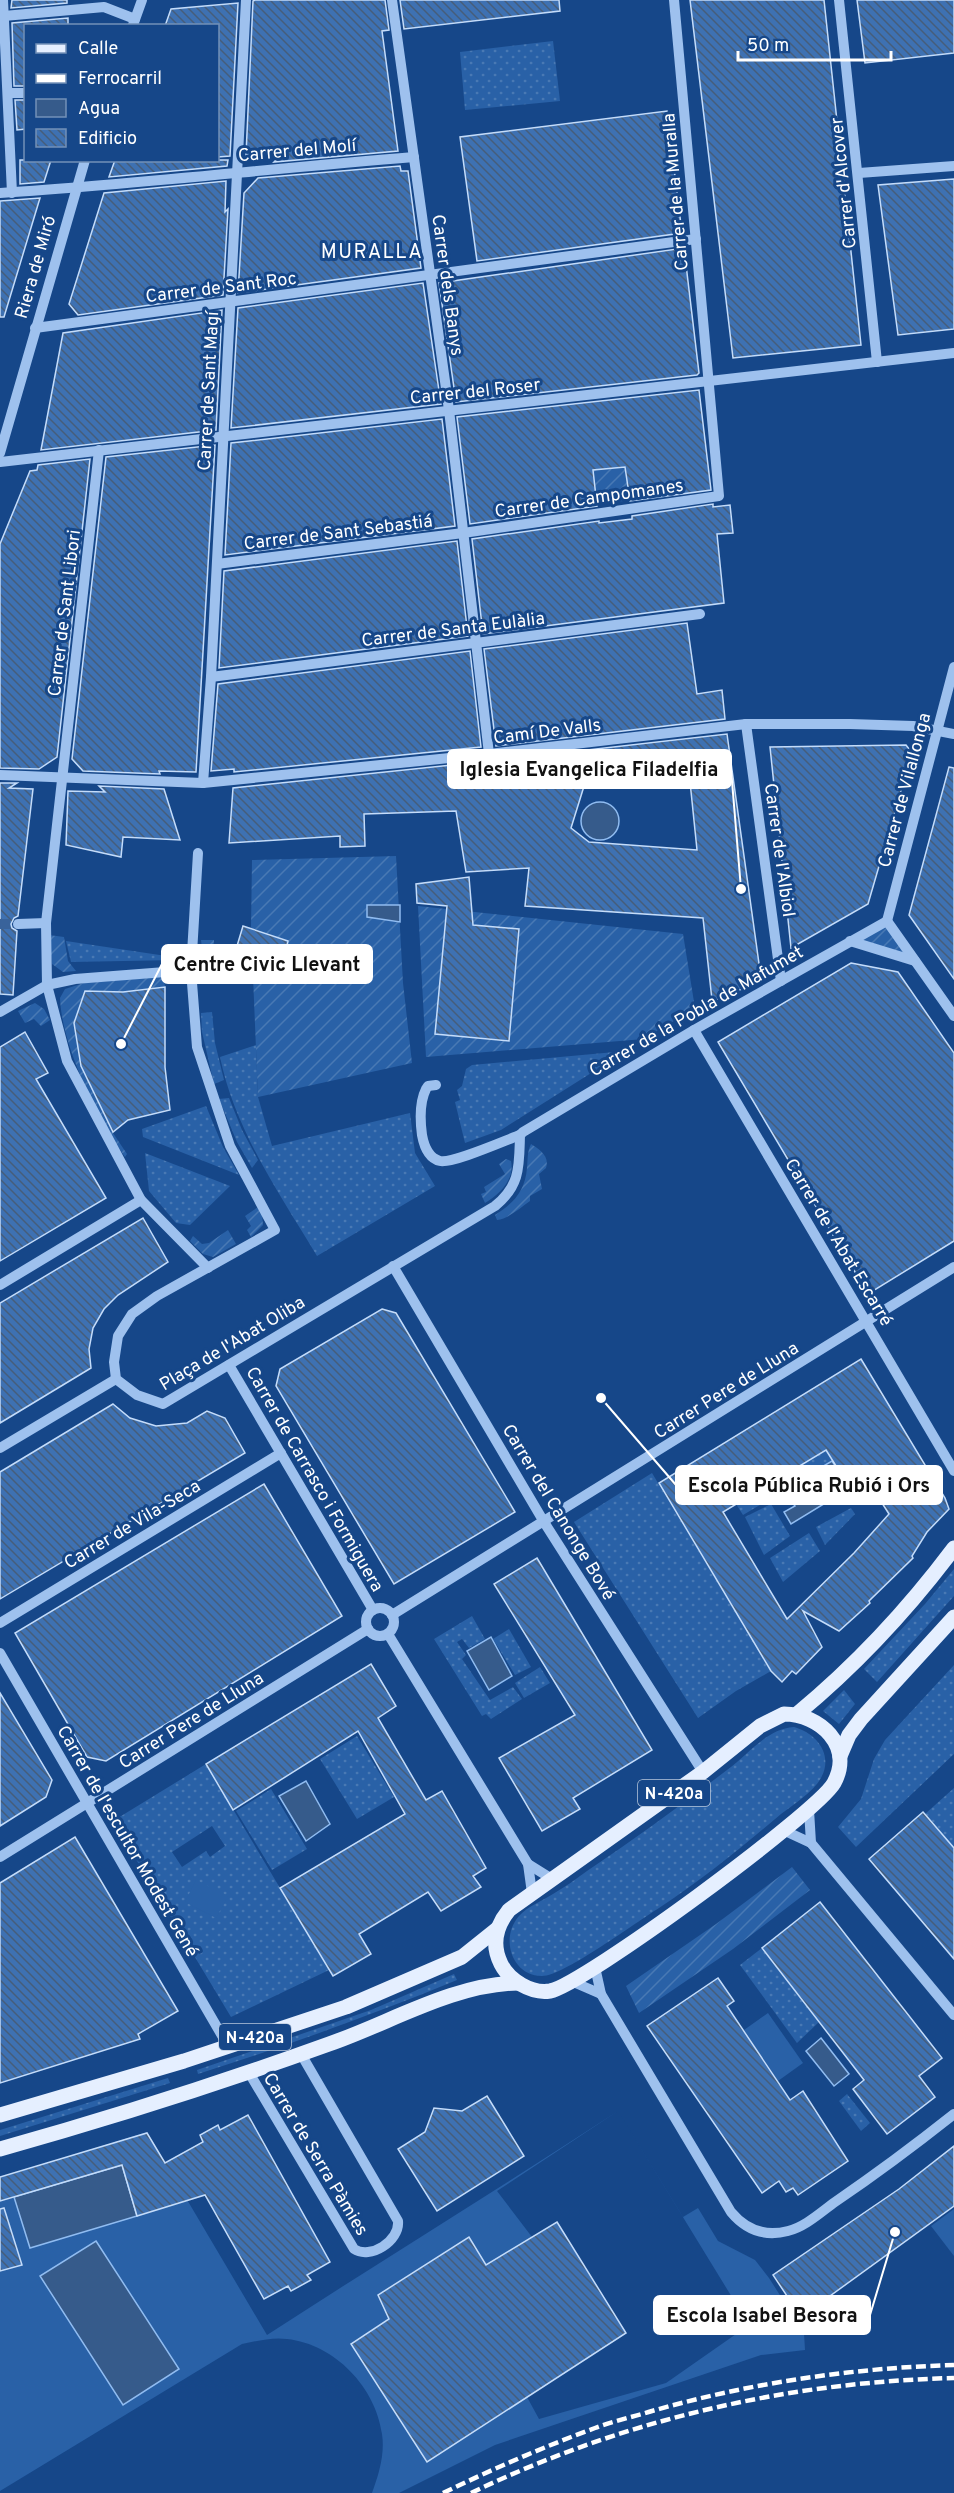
<svg xmlns="http://www.w3.org/2000/svg" width="954" height="2493" font-family="Overpass,sans-serif">
<style>
.grass{fill:url(#grass-dots);fill-rule:evenodd}
.garden{fill:url(#garden-furrows)}
.pitch{fill:#2961a7;fill-rule:evenodd}
.water{fill:#365b8b;stroke:#90bcf1;stroke-width:1.5}
.building{fill:url(#building-back-hatch);stroke:#c4dcfa;stroke-width:1.5;fill-rule:evenodd}
.lines{fill:none;stroke-linecap:round;stroke-linejoin:round}
.minor-tunnel{stroke:#39639b;stroke-width:10;stroke-dasharray:10 5;stroke-linecap:butt}
.minor{stroke:#9ec1ee;stroke-width:10}
.major{stroke:#e5efff;stroke-width:15}
.rail{stroke:#fff;stroke-width:4.5;stroke-dasharray:10 4.5;stroke-linecap:butt}
.labels{text-anchor:middle;stroke-width:6;stroke-linejoin:round;paint-order:stroke}
.shield{fill:#164789;stroke:#b9c8dc;stroke-width:1.5}
.shield-label{font-size:16px;font-weight:bold;fill:#fff}
.street-label{font-size:18px;fill:#fff;stroke:#164789}
.neighbourhood-label{font-size:20px;letter-spacing:1.5px;fill:#fff;stroke:#164789}
.leader{fill:none;stroke:#fff;stroke-width:2}
.callout-dot{fill:#fff;stroke:#164789;stroke-width:2}
.callout{fill:#fff;stroke:#fff;stroke-width:2}
.callout-label{font-size:20px;text-anchor:middle;font-weight:bold;fill:#111}
</style>
<defs>
<pattern id="grass-dots" width="8" height="8" patternUnits="userSpaceOnUse" patternTransform="scale(1.5)"><rect width="8" height="8" fill="#2961a7"/><path d="M2 2h.1M6 6h.1" fill="none" stroke="#4979b4" stroke-width="1.8" stroke-linecap="round"/></pattern>
<pattern id="garden-furrows" width="10" height="10" patternUnits="userSpaceOnUse" patternTransform="scale(1.5)"><rect width="10" height="10" fill="#2961a7"/><path d="M-1 1l2-2M0 10L10 0M9 11l2-2" fill="none" stroke="#4979b4"/></pattern>
<pattern id="building-back-hatch" width="6" height="6" patternUnits="userSpaceOnUse" patternTransform="scale(1.5)"><rect width="6" height="6" fill="#3e71b2"/><path d="M-1 5l2 2M0 0l6 6M5-1l2 2" fill="none" stroke="#465d7a"/></pattern>
</defs>
<rect width="100%" height="100%" fill="#164789"/>
<g class="grass">
<polygon points="553,41 560,101 465,110 460,52"/>
<polygon points="66,941 173,957 175,960 71,962"/>
<polygon points="212,1012 215,1043 224,1080 214,1084 202,1032 201,1013"/>
<path d="M 256,1045 L 258,1097 L 272,1146 L 410,1113 L 415,1153 L 435,1186 L 317,1256 C 279,1193 235,1130 220,1057 Z"/>
<polygon points="626,1051 501,1130 465,1143 455,1102 460,1100 457,1090 462,1086 466,1069 472,1065"/>
<polygon points="229,1098 242,1130 258,1160 252,1168 237,1142 219,1099"/>
<polygon points="206,1106 223,1147 239,1175 143,1137 142,1129"/>
<polygon points="145,1153 230,1186 190,1225 176,1223 149,1191"/>
<polygon points="826,1450 832,1461 775,1495 769,1484"/>
<polygon points="652,1473 771,1671 736,1691 698,1718 574,1522"/>
<polygon points="763,1488 770,1499 743,1515 736,1504"/>
<polygon points="771,1504 790,1536 764,1555 745,1517"/>
<polygon points="851,1508 855,1514 825,1545 816,1527"/>
<polygon points="809,1533 820,1551 783,1582 770,1558"/>
<polygon points="954,1569 954,1596 877,1682 864,1669 925,1604"/>
<polygon points="472,1616 485,1639 469,1648 462,1639 457,1642 466,1655 462,1659 490,1700 513,1687 522,1699 491,1719 486,1714 482,1716 434,1639"/>
<polygon points="509,1629 531,1667 515,1675 493,1639"/>
<polygon points="954,1665 954,1754 856,1847 838,1827 861,1799 874,1759 885,1740"/>
<polygon points="540,1667 550,1683 524,1698 515,1683"/>
<polygon points="844,1690 855,1704 839,1724 823,1711"/>
<path d="M 794,1727 C 816,1733 834,1754 821,1778 C 813,1792 794,1804 781,1814 C 742,1847 702,1880 659,1908 C 636,1922 564,1976 542,1976 C 511,1976 500,1937 519,1916 C 528,1906 542,1901 553,1894 C 565,1887 576,1879 587,1871 C 635,1839 681,1805 727,1770 C 748,1755 766,1729 794,1727 Z"/>
<polygon points="357,1736 394,1797 357,1819 320,1759"/>
<path d="M 206,1764 L 329,1970 L 231,2017 L 113,1821 ZM 212,1826 L 225,1846 L 210,1857 L 206,1851 L 182,1867 L 172,1852 Z"/>
<polygon points="954,1788 954,1848 925,1814"/>
<polygon points="271,1789 307,1849 272,1870 236,1811"/>
<polygon points="762,1948 819,2022 797,2043 740,1965"/>
<path d="M 454,1974 L 457,1980 C 372,2015 286,2046 198,2074 L 197,2070 L 371,2010 Z"/>
<polygon points="168,2078 170,2083 0,2136 0,2130"/>
<polygon points="847,2094 870,2123 861,2131 839,2101"/>
</g>
<g class="garden">
<polygon points="585,410 615,468 637,466 628,486 630,500 597,505"/>
<polygon points="396,856 403,983 412,1063 258,1097 252,952 237,946 243,926 251,928 252,860"/>
<polygon points="418,906 683,934 695,1008 644,1039 426,1057"/>
<polygon points="886,926 907,956 859,940"/>
<polygon points="49,935 64,937 68,961 76,971 63,972 52,964"/>
<polygon points="201,940 214,940 213,963 203,957"/>
<path d="M 161,977 L 164,979 L 165,987 L 123,992 L 85,991 L 74,1023 L 81,1066 L 113,1133 L 127,1154 L 125,1157 C 97,1117 62,1047 60,998 L 65,989 L 84,983 Z"/>
<polygon points="35,1003 44,1009 50,1020 41,1026 34,1019 25,1023 18,1011"/>
<path d="M 531,1144 C 539,1149 550,1156 546,1168 L 539,1174 L 542,1189 L 530,1196 L 530,1201 C 520,1208 508,1219 497,1220 L 495,1215 C 514,1203 525,1191 527,1168 C 528,1159 527,1152 531,1144 Z"/>
<path d="M 506,1159 L 511,1161 C 515,1179 500,1194 485,1203 L 481,1194 L 486,1192 L 484,1187 L 505,1174 L 499,1164 Z"/>
<polygon points="258,1207 262,1214 263,1225 251,1237 247,1230 251,1226 245,1216"/>
<polygon points="228,1230 236,1244 213,1257 203,1254 190,1241 193,1236 202,1244 209,1243"/>
<polygon points="792,1867 810,1890 733,1949 639,2013 626,1986 716,1924"/>
</g>
<g class="pitch">
<polygon points="196,1880 228,1896 216,1918 185,1902"/>
<polygon points="768,2013 803,2063 778,2081 744,2030"/>
<path d="M 618,2111 L 683,2217 L 698,2208 L 718,2241 L 755,2260 L 769,2278 L 804,2333 L 805,2350 L 761,2355 L 495,2445 L 399,2493 L 372,2493 C 379,2474 385,2454 382,2434 C 376,2388 335,2344 287,2339 C 272,2337 257,2341 242,2344 L 0,2491 L 0,2178 L 147,2132 L 267,2335 C 384,2259 502,2187 618,2111 ZM 618,2111 L 749,2325 L 666,2383 L 539,2419 L 527,2397 L 427,2462 L 351,2343 L 389,2319 L 379,2295 L 469,2237 L 486,2265 L 532,2237 L 497,2191 ZM 147,2133 L 187,2201 L 30,2247 L 7,2175 Z"/>
<polygon points="954,2209 954,2256 931,2226"/>
</g>
<g class="water">
<circle cx="600" cy="821" r="19"/>
<polygon points="367,905 400,905 400,922 367,917"/>
<polygon points="832,1461 850,1488 791,1524 784,1512 795,1506 784,1489"/>
<polygon points="491,1637 512,1676 489,1690 467,1651"/>
<polygon points="306,1781 330,1824 306,1841 279,1796"/>
<polygon points="821,2038 849,2074 834,2086 806,2051"/>
<polygon points="122,2165 137,2216 30,2248 14,2197"/>
<polygon points="96,2241 179,2369 123,2405 40,2276"/>
</g>
<g class="building">
<polygon points="12,0 67,0 67,3 11,8"/>
<polygon points="255,0 385,0 389,30 382,31 398,151 274,162 284,152 246,155 253,1"/>
<polygon points="400,0 559,0 560,11 404,29"/>
<polygon points="690,0 824,0 861,345 733,358"/>
<polygon points="857,0 954,0 954,53 865,63"/>
<polygon points="238,3 230,156 218,157 218,26 165,26 171,9"/>
<polygon points="68,18 68,26 26,26 26,86 14,86 12,23"/>
<polygon points="15,100 26,100 26,129 17,130"/>
<polygon points="667,111 682,233 477,261 460,137"/>
<polygon points="20,160 51,160 44,182 20,184"/>
<polygon points="115,160 228,160 227,166 109,177"/>
<polygon points="400,166 401,171 408,171 421,268 238,293 244,193 258,178"/>
<polygon points="954,179 954,329 898,335 878,185"/>
<polygon points="226,181 225,212 228,209 223,295 78,315 69,304 104,193"/>
<polygon points="40,198 4,317 0,317 0,201"/>
<polygon points="684,248 699,373 697,375 456,402 439,283"/>
<polygon points="423,283 441,404 231,428 238,308"/>
<polygon points="222,310 216,430 41,450 63,333"/>
<polygon points="699,390 711,490 630,501 625,467 593,470 597,506 470,524 457,417"/>
<polygon points="442,419 455,526 225,555 231,443"/>
<polygon points="215,445 196,772 159,771 160,774 83,771 72,759 106,457"/>
<polygon points="90,459 57,757 39,769 0,768 0,544 30,471 37,470 38,465"/>
<polygon points="713,504 713,507 730,505 733,533 717,534 724,603 483,634 472,539 599,521 599,523 632,519 632,516"/>
<polygon points="457,541 468,636 219,668 224,571"/>
<polygon points="687,623 697,694 722,690 725,719 496,746 484,649"/>
<polygon points="470,651 481,747 234,772 234,769 211,771 218,684"/>
<path d="M 727,734 L 761,978 L 753,980 L 754,983 L 743,985 L 744,989 L 728,992 L 728,998 L 712,1000 L 703,918 L 525,906 L 529,868 L 466,872 L 456,811 L 364,814 L 365,846 L 340,847 L 340,836 L 229,843 L 233,788 L 490,761 ZM 689,772 L 697,850 L 589,842 L 571,828 L 585,783 Z"/>
<polygon points="906,745 912,753 868,904 791,948 770,747"/>
<polygon points="949,767 954,768 954,979 909,915"/>
<polygon points="0,783 17,783 9,788 33,789 18,916 14,918 11,924 12,928 17,931 13,995 0,994"/>
<polygon points="99,786 164,789 180,840 123,837 121,857 66,845 68,791 105,792"/>
<polygon points="469,877 473,925 519,929 509,1041 435,1034 447,906 417,903 416,884"/>
<polygon points="243,926 288,941 284,958 237,946"/>
<polygon points="851,963 898,972 954,1053 954,1241 868,1294 718,1042"/>
<polygon points="165,987 165,1067 170,1110 128,1120 113,1132 81,1066 74,1023 85,991 123,992"/>
<polygon points="25,1032 48,1073 36,1079 106,1198 0,1261 0,1047"/>
<polygon points="143,1218 168,1262 118,1295 104,1309 93,1328 89,1349 91,1368 0,1423 0,1303"/>
<polygon points="382,1309 396,1313 515,1512 394,1584 276,1386 280,1369"/>
<path d="M 861,1359 L 945,1498 L 949,1509 L 927,1532 L 912,1556 L 913,1558 L 869,1601 L 870,1603 L 839,1631 L 803,1611 L 822,1647 L 796,1674 L 792,1671 L 782,1682 L 771,1671 L 659,1483 ZM 826,1450 L 856,1498 L 870,1484 L 889,1514 L 854,1553 L 787,1619 L 723,1512 Z"/>
<polygon points="113,1404 130,1418 156,1426 187,1423 207,1411 225,1418 245,1453 0,1599 0,1472"/>
<polygon points="264,1484 342,1616 106,1761 87,1757 15,1633"/>
<polygon points="537,1558 652,1750 573,1798 580,1809 542,1831 499,1758 575,1715 494,1584"/>
<polygon points="371,1664 396,1706 378,1718 426,1800 442,1791 486,1868 473,1876 481,1887 441,1911 428,1892 359,1934 371,1954 333,1976 280,1888 405,1814 358,1731 233,1810 206,1764"/>
<polygon points="0,1693 52,1780 46,1797 0,1826"/>
<polygon points="923,1812 954,1848 954,1959 869,1859"/>
<polygon points="75,1837 178,2011 138,2034 140,2039 0,2083 0,1883"/>
<polygon points="820,1902 942,2058 919,2076 935,2097 887,2134 853,2089 864,2080 762,1948"/>
<polygon points="718,1978 734,2001 727,2006 790,2100 803,2091 848,2161 798,2195 793,2188 786,2192 779,2181 762,2193 647,2026"/>
<polygon points="487,2096 524,2156 437,2211 398,2149 425,2132 434,2108 462,2111"/>
<polygon points="248,2115 330,2262 307,2275 311,2280 291,2291 288,2286 264,2299 205,2195 137,2216 122,2165 0,2201 0,2177 147,2133 165,2163 203,2142 200,2135 218,2125 220,2130"/>
<polygon points="954,2146 954,2206 801,2317 773,2275 899,2189"/>
<polygon points="4,2208 22,2265 0,2271 0,2209"/>
<polygon points="557,2222 626,2333 427,2462 351,2344 389,2319 378,2295 469,2237 486,2265"/>
</g>
<g class="lines">
<polyline class="minor-tunnel" points="0,924 18,924"/>
<g class="minor">
<polyline points="3,0 12,193"/>
<polyline points="392,0 449,410 489,754"/>
<polyline points="839,0 877,362"/>
<polyline points="4,16 104,7 135,19"/>
<polyline points="133,25 142,0"/>
<polyline points="8,93 26,93"/>
<polyline points="859,173 954,166"/>
<path d="M 0,193 C 138,184 276,168 414,157"/>
<polyline points="35,328 696,239"/>
<polyline points="99,450 46,923 47,985 67,1061 141,1200 208,1268"/>
<polyline points="0,453 85,160"/>
<polyline points="0,462 954,353"/>
<polyline points="217,564 463,533 719,496 674,0"/>
<polyline points="211,677 700,614"/>
<polyline points="746,724 781,981"/>
<polyline points="0,775 203,783 489,754 746,724 850,724 913,726 954,734"/>
<polyline points="203,783 211,677 246,0"/>
<path d="M 198,853 L 191,970 L 197,1047 L 230,1146 L 275,1230 L 157,1296 L 132,1314 L 118,1336 L 114,1362 L 116,1379 L 137,1395 L 163,1404 L 495,1206 C 521,1185 519,1165 520,1135 L 523,1132 L 694,1030 L 887,921"/>
<polyline points="887,921 954,667"/>
<polyline points="887,921 954,1016"/>
<polyline points="18,924 46,923"/>
<polyline points="850,941 915,961"/>
<polyline points="0,1012 47,985 75,979 191,970"/>
<polyline points="694,1030 954,1471"/>
<path d="M 436,1085 L 428,1086 L 426,1089 C 419,1103 420,1120 422,1135 C 424,1146 428,1158 440,1161 C 452,1164 506,1140 520,1135"/>
<polyline points="393,1266 544,1522 703,1772"/>
<polyline points="0,1285 141,1200"/>
<polyline points="229,1365 373,1610"/>
<polyline points="0,1448 116,1379"/>
<circle cx="380" cy="1622" r="14"/>
<polyline points="392,1615 954,1267"/>
<polyline points="0,1623 281,1453"/>
<polyline points="388,1634 528,1864 532,1893"/>
<polyline points="0,1653 228,2046"/>
<polyline points="809,1810 811,1843"/>
<polyline points="783,1830 811,1843 954,2015"/>
<polyline points="0,1857 368,1629"/>
<polyline points="528,1864 552,1879"/>
<path d="M 595,1967 L 601,1994 L 731,2212 C 746,2230 765,2237 788,2231 C 805,2227 821,2212 835,2202 C 876,2174 915,2145 954,2114"/>
<polyline points="571,1981 601,1994"/>
<path d="M 248,2071 L 354,2249 C 370,2260 400,2241 398,2221 L 301,2054"/>
</g>
<g class="major">
<path d="M 784,1714 C 820,1714 854,1746 834,1783 C 817,1813 583,1985 550,1991 C 531,1994 509,1980 501,1964 C 491,1944 496,1926 509,1910 L 703,1772 L 760,1726 Z"/>
<path d="M 797,1714 C 855,1666 909,1608 954,1548"/>
<polyline points="840,1756 849,1735 861,1719 954,1617"/>
<polyline points="0,2115 184,2061 346,2007 462,1957 497,1929"/>
<path d="M 0,2149 C 111,2118 221,2083 329,2044 C 390,2023 453,1984 518,1983"/>
</g>
<g class="rail">
<path d="M 443,2493 C 493,2469 543,2447 595,2428 C 613,2421 633,2417 652,2411 C 750,2383 852,2368 954,2365"/>
<path d="M 471,2493 C 623,2420 786,2382 954,2378"/>
</g>
</g>
<g class="labels">
<g class="shield">
<rect x="638" y="1780" width="72" height="26" rx="4.5"/>
<rect x="219" y="2024" width="72" height="26" rx="4.5"/>
</g>
<g class="shield-label">
<text x="674" y="1799">N-420a</text>
<text x="255" y="2043">N-420a</text>
</g>
<g class="street-label">
<text transform="translate(297 150) rotate(-5)" y="6">Carrer del Molí</text>
<text transform="translate(843 183) rotate(-96)" y="6">Carrer d'Alcover</text>
<text transform="translate(675 192) rotate(-95)" y="6">Carrer de la Muralla</text>
<text transform="translate(35 267) rotate(-74)" y="6">Riera de Miró</text>
<text transform="translate(448 285) rotate(82)" y="6">Carrer dels Banys</text>
<text transform="translate(221 287) rotate(-7)" y="6">Carrer de Sant Roc</text>
<text transform="translate(208 391) rotate(-87)" y="6">Carrer de Sant Magí</text>
<text transform="translate(475 391) rotate(-6)" y="6">Carrer del Roser</text>
<text transform="translate(589 498) rotate(-8)" y="6">Carrer de Campomanes</text>
<text transform="translate(338 532) rotate(-7)" y="6">Carrer de Sant Sebastiá</text>
<text transform="translate(64 613) rotate(-83)" y="6">Carrer de Sant Libori</text>
<text transform="translate(453 629) rotate(-7)" y="6">Carrer de Santa Eulàlia</text>
<text transform="translate(547 731) rotate(-7)" y="6">Camí De Valls</text>
<text transform="translate(904 790) rotate(-75)" y="6">Carrer de Vilallonga</text>
<text transform="translate(780 850) rotate(82)" y="6">Carrer de l'Albiol</text>
<text transform="translate(696 1011) rotate(-30)" y="6">Carrer de la Pobla de Mafumet</text>
<text transform="translate(839 1242) rotate(59)" y="6">Carrer de l'Abat Escarré</text>
<text transform="translate(232 1343) rotate(-31)" y="6">Plaça de l'Abat Oliba</text>
<text transform="translate(726 1390) rotate(-32)" y="6">Carrer Pere de Lluna</text>
<text transform="translate(315 1479) rotate(60)" y="6">Carrer de Carrasco i Formiguera</text>
<text transform="translate(559 1512) rotate(59)" y="6">Carrer del Canonge Bové</text>
<text transform="translate(132 1524) rotate(-31)" y="6">Carrer de Vila-Seca</text>
<text transform="translate(191 1720) rotate(-32)" y="6">Carrer Pere de Lluna</text>
<text transform="translate(128 1841) rotate(60)" y="6">Carrer de l'escultor Modest Gené</text>
<text transform="translate(316 2154) rotate(59)" y="6">Carrer de Serra Pàmies</text>
</g>
<g class="neighbourhood-label">
<text x="372" y="258">MURALLA</text>
</g>
</g>
<path class="leader" d="M741 889L731 769M121 1044L162 964M601 1398L676 1485M895 2232L870 2315"/>
<g class="callout-dot">
<circle cx="741" cy="889" r="6"/>
<circle cx="121" cy="1044" r="6"/>
<circle cx="601" cy="1398" r="6"/>
<circle cx="895" cy="2232" r="6"/>
</g>
<g class="callout">
<rect x="448" y="750" width="283" height="38" rx="6"/>
<rect x="162" y="945" width="210" height="38" rx="6"/>
<rect x="676" y="1466" width="266" height="38" rx="6"/>
<rect x="654" y="2296" width="216" height="38" rx="6"/>
</g>
<g class="callout-label">
<text x="589" y="776">Iglesia Evangelica Filadelfia</text>
<text x="267" y="971">Centre Civic Llevant</text>
<text x="809" y="1492">Escola Pública Rubió i Ors</text>
<text x="762" y="2322">Escola Isabel Besora</text>
</g>
<rect x="24" y="24" width="195" height="138" fill="#164789" stroke="#7391b8" stroke-width="1.5"/>
<rect x="36" y="44" width="30" height="9" fill="#e5efff" stroke="#7391b8" stroke-width="1.5"/>
<text x="78" y="54" font-size="18" fill="#ffffff">Calle</text>
<rect x="36" y="74" width="30" height="9" fill="#ffffff" stroke="#7391b8" stroke-width="1.5"/>
<text x="78" y="84" font-size="18" fill="#ffffff">Ferrocarril</text>
<rect x="36" y="99" width="30" height="18" fill="#365b8b" stroke="#7391b8" stroke-width="1.5"/>
<text x="78" y="114" font-size="18" fill="#ffffff">Agua</text>
<rect x="36" y="129" width="30" height="18" fill="url(#building-back-hatch)" stroke="#7391b8" stroke-width="1.5"/>
<text x="78" y="144" font-size="18" fill="#ffffff">Edificio</text>
<path d="M738 51v9h153v-9" fill="none" stroke="#ffffff" stroke-width="3"/>
<text x="747" y="51" font-size="18" fill="#ffffff" stroke="#164789" stroke-width="4.5" paint-order="stroke">50 m</text>
</svg>
